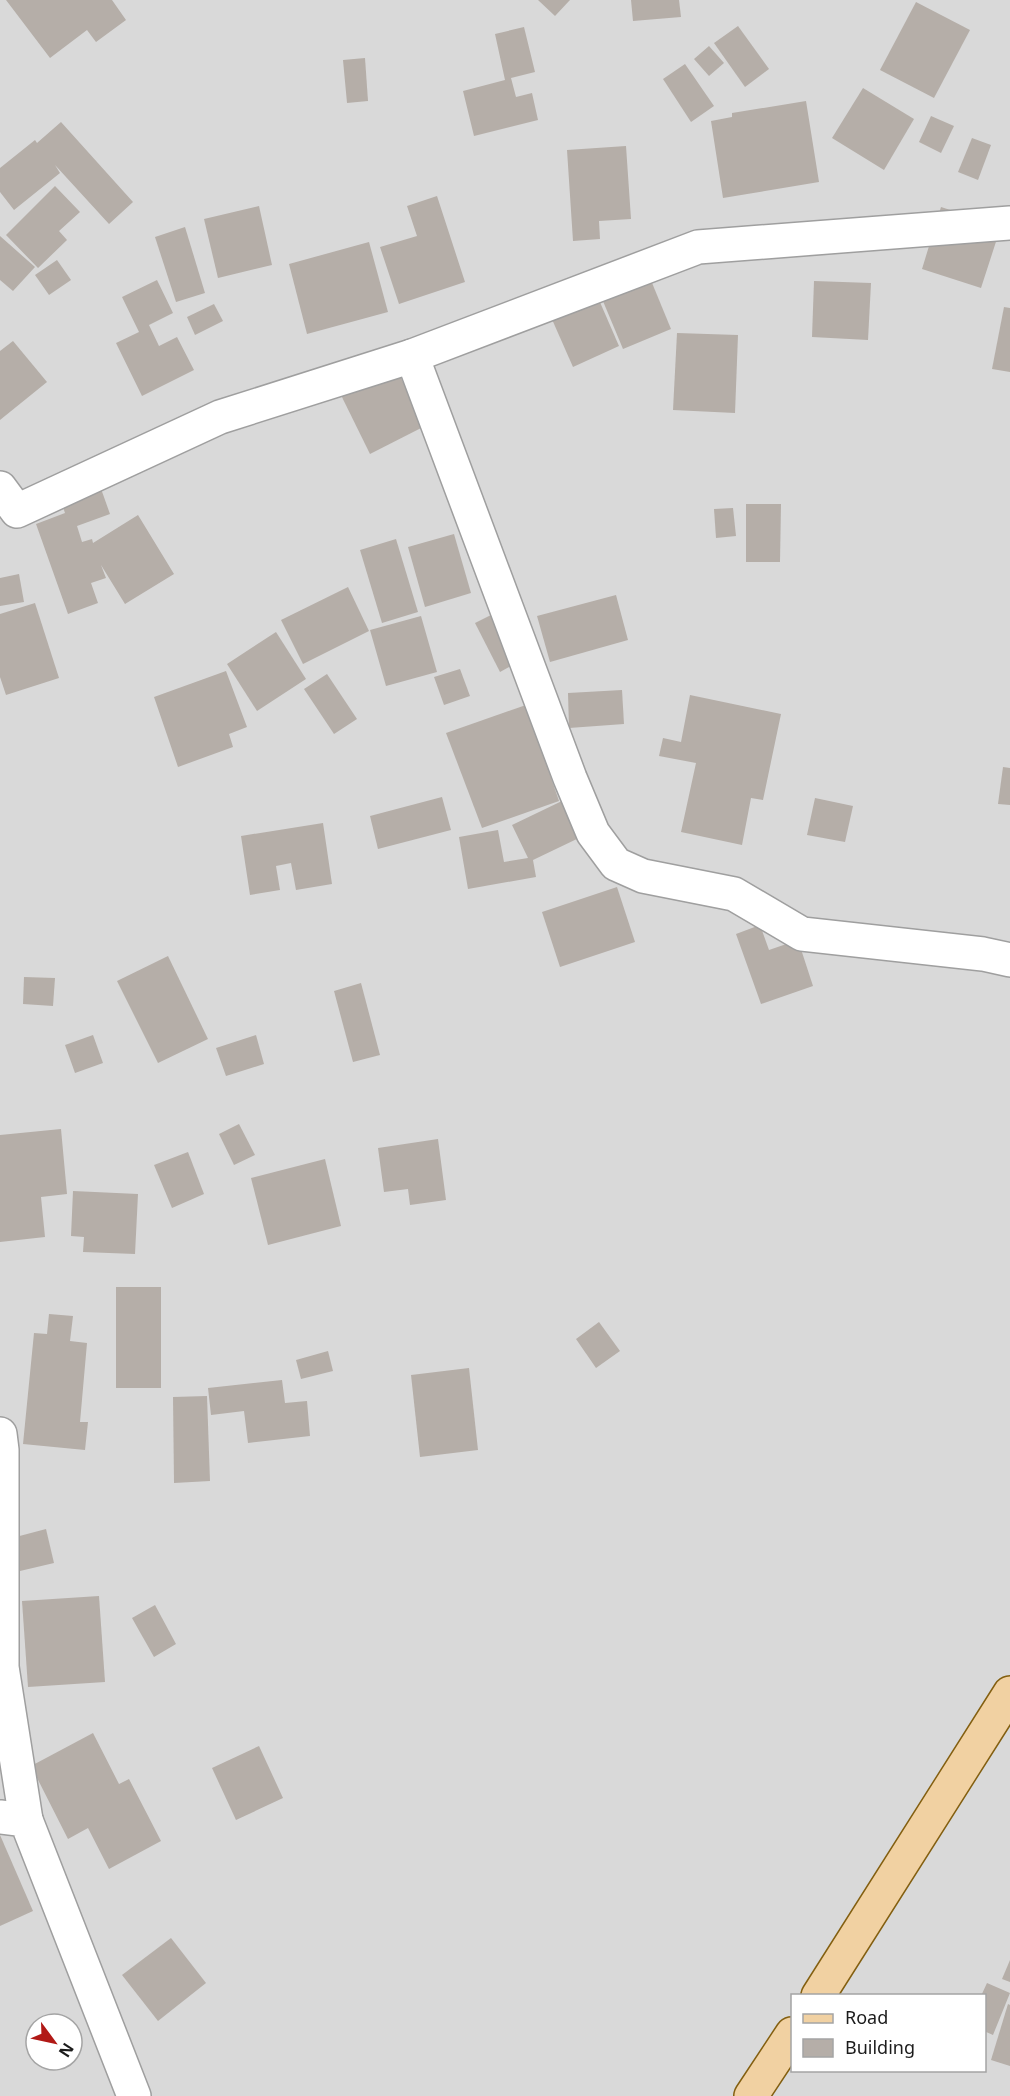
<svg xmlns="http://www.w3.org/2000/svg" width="1010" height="2096" font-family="'Noto Sans',sans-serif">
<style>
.residential{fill:#d9d9d9;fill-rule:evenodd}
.building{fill:#b5aea8}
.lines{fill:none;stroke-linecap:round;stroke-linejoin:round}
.minor-casing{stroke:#9f9f9f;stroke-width:36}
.major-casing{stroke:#835f10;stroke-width:36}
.minor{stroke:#fff;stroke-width:33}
.major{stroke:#f1d1a2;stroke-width:33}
</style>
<rect width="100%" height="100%" fill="#ece9e2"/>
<path class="residential" d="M 0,0 L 1010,0 L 1010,2096 L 0,2096 ZM 792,1996 L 984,1996 L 984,2070 L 792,2070 ZM 36,2024 L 72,2024 L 72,2060 L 36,2060 Z"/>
<g class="building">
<polygon points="6,0 112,0 126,20 96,42 87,30 50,58"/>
<polygon points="538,0 570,0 555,16"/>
<polygon points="631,0 679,0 681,17 633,21"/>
<polygon points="916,2 970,30 934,98 880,70"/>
<polygon points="738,26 769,69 745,87 714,43"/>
<polygon points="524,27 535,72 511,78 516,97 532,93 538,120 474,136 463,91 505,80 495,34"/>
<polygon points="709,46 724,63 709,76 694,59"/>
<polygon points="365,58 368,101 347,103 343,60"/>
<polygon points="685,64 714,106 691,122 663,79"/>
<polygon points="863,88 914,119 884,170 832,138"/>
<polygon points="806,101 819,182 723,198 711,121 732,117 732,113"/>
<polygon points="931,116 954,126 941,153 919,142"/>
<polygon points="61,122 133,202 109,224 55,165 60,173 14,210 0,192 0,168 35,140 37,143"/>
<polygon points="972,138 991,145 978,180 958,172"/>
<polygon points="626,146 631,219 599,221 600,239 573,241 567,150"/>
<polygon points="55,186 80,212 59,231 67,240 38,268 6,235"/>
<polygon points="437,196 465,282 399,304 380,247 417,236 407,206"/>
<polygon points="259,206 272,265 218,278 204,219"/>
<polygon points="941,207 978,219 1004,217 981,288 922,269"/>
<polygon points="185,227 205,293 176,302 155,237"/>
<polygon points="0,236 35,267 13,291 0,280"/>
<polygon points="369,242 388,312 307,334 289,264"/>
<polygon points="57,260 71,280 49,295 35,275"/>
<polygon points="643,261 671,329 623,349 595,282"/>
<polygon points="157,280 173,313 149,325 159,346 177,337 194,370 142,396 116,343 139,332 122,297"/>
<polygon points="814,281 871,283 868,340 812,337"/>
<polygon points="596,293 619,346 573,367 547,308"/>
<polygon points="214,304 223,321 195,335 187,317"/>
<polygon points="1004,307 1010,308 1010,372 992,369"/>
<polygon points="677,333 738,335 735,413 673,410"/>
<polygon points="13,341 47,382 0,420 0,351"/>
<polygon points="392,360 425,426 370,454 337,387"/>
<polygon points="94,469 110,514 77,526 82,542 92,539 93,543 138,515 174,574 125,604 101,565 106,578 91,583 98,603 68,614 36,524 65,513 55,483"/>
<polygon points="746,504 781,504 780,562 746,562"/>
<polygon points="733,508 736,536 716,538 714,509"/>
<polygon points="454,534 471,593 425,607 408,547"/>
<polygon points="396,539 418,612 382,623 360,550"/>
<polygon points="19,574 24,602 0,606 0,578"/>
<polygon points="348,587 369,631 303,664 281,620"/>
<polygon points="616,595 628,640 550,662 537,616"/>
<polygon points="35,603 59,678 6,695 0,677 0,614"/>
<polygon points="497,612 522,660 500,672 475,623"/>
<polygon points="421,616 437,672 386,686 370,630"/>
<polygon points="276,632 306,679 257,711 227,664"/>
<polygon points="460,669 470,696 444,705 434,677"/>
<polygon points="226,671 247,727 229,734 233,747 178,767 154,697"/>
<polygon points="327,674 357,719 334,734 304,689"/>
<polygon points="622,690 624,724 569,728 568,693"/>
<polygon points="690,695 781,714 763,800 751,798 742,845 681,832 696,763 659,756 663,738 681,742"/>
<polygon points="526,705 559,801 482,828 446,733"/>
<polygon points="1003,767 1010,768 1010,805 998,804"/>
<polygon points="442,797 451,830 378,849 370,816"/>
<polygon points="815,798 853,806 845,842 807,835"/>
<polygon points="564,800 581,837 533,860 536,877 468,889 459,837 498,830 504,862 528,858 512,825"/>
<polygon points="323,823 332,884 296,890 291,863 276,866 280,890 250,895 241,836"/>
<polygon points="617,887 635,942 560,967 542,912"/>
<polygon points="760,925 769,950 798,940 813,986 761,1004 736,934"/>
<polygon points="168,956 208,1039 158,1063 117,981"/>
<polygon points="24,977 55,978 53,1006 23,1004"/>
<polygon points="361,983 380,1055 353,1062 334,991"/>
<polygon points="93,1035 103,1063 75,1073 65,1045"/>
<polygon points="256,1035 264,1064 226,1076 216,1048"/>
<polygon points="239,1124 255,1155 234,1165 219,1134"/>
<polygon points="61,1129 67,1194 41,1197 45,1237 0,1242 0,1135"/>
<polygon points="438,1139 446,1200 410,1205 408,1189 384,1192 378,1148"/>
<polygon points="188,1152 204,1194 172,1208 154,1165"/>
<polygon points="325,1159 341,1226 268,1245 251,1178"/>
<polygon points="73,1191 138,1194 135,1254 83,1252 84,1237 71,1236"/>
<rect x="116" y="1287" width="45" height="101"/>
<polygon points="49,1314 73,1316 70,1341 87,1343 80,1422 88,1422 85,1450 23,1444 34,1333 47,1334"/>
<polygon points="599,1322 620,1351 596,1368 576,1339"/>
<polygon points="328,1351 333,1371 301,1379 296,1360"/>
<polygon points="469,1368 478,1450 420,1457 411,1375"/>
<polygon points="282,1380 285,1403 307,1401 310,1436 248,1443 244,1411 211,1415 208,1388"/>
<polygon points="207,1396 210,1481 174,1483 173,1397"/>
<polygon points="46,1529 54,1563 20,1571 12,1538"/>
<polygon points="99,1596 105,1682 28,1687 22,1601"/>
<polygon points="155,1605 176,1644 154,1657 132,1618"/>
<polygon points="93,1733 119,1784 129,1779 161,1841 109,1869 88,1828 68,1839 31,1766"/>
<polygon points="259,1746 283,1798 236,1820 212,1768"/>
<polygon points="0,1835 33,1911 0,1926"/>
<polygon points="171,1938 206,1983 158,2021 122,1975"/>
<polygon points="1010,1960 1010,1982 1002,1979"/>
<polygon points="987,1983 1010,1993 993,2035 984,2031 984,1996 981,1996"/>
<polygon points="1008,2004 1010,2005 1010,2066 991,2060"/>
</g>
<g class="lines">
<defs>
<g id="minor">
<polyline points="412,356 698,247 1010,223"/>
<polyline points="0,488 17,511 220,417 412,356 570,778 593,833 616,864 643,876 734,894 802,934 983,954 1010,960"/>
<polyline points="0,1434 2,1450 2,1667 26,1820"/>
<polyline points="0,1817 26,1820 134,2096"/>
</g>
<g id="major">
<polyline points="818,1996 1010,1693"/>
<polyline points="751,2096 792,2034"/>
</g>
</defs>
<use href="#minor" class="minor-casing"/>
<use href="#major" class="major-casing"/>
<use href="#minor" class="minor"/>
<use href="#major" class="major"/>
</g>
<rect x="791" y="1994" width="195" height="78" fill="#ffffff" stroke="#a4a4a4" stroke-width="1.5"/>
<rect x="803" y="2014" width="30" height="9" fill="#f1d1a2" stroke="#a4a4a4" stroke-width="1.5"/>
<text x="845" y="2024" font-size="18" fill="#1b1b1b">Road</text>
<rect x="803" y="2039" width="30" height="18" fill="#b5aea8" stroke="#a4a4a4" stroke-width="1.5"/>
<text x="845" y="2054" font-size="18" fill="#1b1b1b">Building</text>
<g transform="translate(54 2042) rotate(123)"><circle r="28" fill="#ffffff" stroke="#a4a4a4" stroke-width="1.5"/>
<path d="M0-4.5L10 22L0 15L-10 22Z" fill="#b11916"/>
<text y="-9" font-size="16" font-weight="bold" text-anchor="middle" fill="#1b1b1b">N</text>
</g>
</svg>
